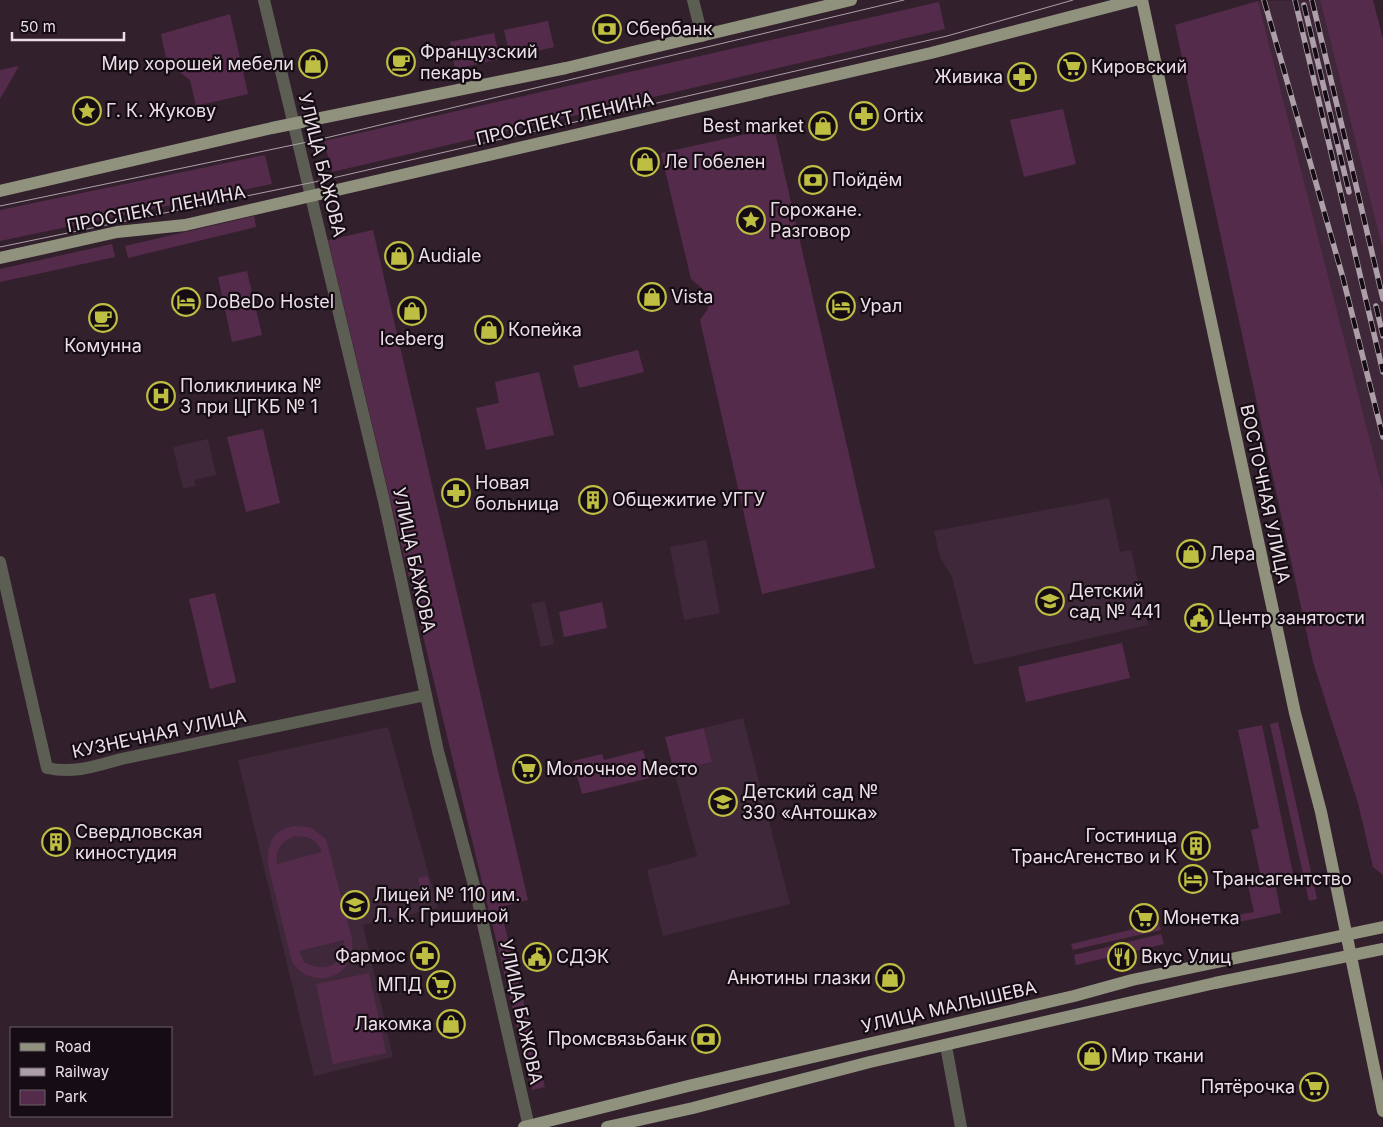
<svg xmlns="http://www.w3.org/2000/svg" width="1383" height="1127" font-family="Inter,sans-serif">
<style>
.built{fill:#3f2839}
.green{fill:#552b4b;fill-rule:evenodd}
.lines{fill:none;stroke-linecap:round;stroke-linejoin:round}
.minor{stroke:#5c5d53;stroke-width:12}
.major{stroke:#91927e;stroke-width:12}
.tram{stroke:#ad9fa9;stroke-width:1}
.rail-casing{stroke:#ad9fa9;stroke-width:5.5}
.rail{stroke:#150d13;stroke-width:4;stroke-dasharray:11;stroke-linecap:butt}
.labels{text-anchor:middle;stroke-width:4.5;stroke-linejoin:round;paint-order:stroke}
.poi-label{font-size:18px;fill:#ecdfe8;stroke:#150d13;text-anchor:start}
.street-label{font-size:18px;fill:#ecdfe8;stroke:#150d13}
</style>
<rect width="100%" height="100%" fill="#32212d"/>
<g class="built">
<polygon points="1320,0 1383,251 1383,491 1258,1"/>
<polygon points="208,439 216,475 194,480 196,486 183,489 173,447"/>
<polygon points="1109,498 1120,552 1131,550 1148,625 974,665 952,577 940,557 934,531"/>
<polygon points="706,540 720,613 684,620 670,547"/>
<polygon points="545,601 554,644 541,647 531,604"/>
<polygon points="743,718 790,904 663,936 647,870 697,856 674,771 712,762 704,728"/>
<polygon points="388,727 438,908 363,925 393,1057 314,1076 238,760"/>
</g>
<g class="green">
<polygon points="1320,0 1373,0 1383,39 1383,251"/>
<polygon points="1258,1 1383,491 1383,875 1373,867 1358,803 1313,662 1175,25"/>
<polygon points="939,2 945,29 332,172 324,141"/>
<polygon points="230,14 248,94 196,106 190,80 167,63 161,34"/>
<polygon points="548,21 554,47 510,57 504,30"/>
<polygon points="494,33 500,59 455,69 450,42"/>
<polygon points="19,66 0,99 0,70"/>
<polygon points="1063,109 1076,164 1024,177 1010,120"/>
<polygon points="774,128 875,568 762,594 700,320 708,309 703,289 691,279 661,153"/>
<polygon points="265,155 272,184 0,241 0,210"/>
<polygon points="254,216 256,227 128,258 125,246"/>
<polygon points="373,230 528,900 500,907 545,1087 532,1090 328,240"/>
<polygon points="112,244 115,257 0,282 0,269"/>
<polygon points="247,271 262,335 232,342 218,277"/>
<polygon points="638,350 644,372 579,388 573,366"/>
<polygon points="539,372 554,435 486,450 476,408 499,403 495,382"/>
<polygon points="263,429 280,503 246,512 227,437"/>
<polygon points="215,593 236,682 210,689 189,599"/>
<polygon points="602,602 607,628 564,637 559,612"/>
<polygon points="1122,643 1130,678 1026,702 1018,667"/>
<polygon points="1278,722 1317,899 1309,901 1270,724"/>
<polygon points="1262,725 1293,874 1274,878 1281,913 1239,922 1237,915 1254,912 1247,881 1261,878 1251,830 1259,828 1238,730"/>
<polygon points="704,728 712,762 674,771 665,737"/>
<polygon points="643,750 650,778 582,794 573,761 602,754 604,760"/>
<path d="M 295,826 L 310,827 L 326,839 L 352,938 C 358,977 313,993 292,962 L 268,865 C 268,843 271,830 295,826 ZM 296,836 C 310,837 317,839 322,852 L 277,864 C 275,849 282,840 296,836 ZM 344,940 L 345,952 C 335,969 321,971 304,962 L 299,951 Z"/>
<polygon points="428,876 432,896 422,898 418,878"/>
<polygon points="1159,923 1161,930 1073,950 1071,944"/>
<polygon points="1161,934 1164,944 1076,965 1074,955"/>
<polygon points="369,973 386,1053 333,1064 316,984"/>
</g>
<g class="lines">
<g class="minor">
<polyline points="264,0 384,501 438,751 476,893 529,1127"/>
<polyline points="693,0 702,36"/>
<path d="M 0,562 L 47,768 C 74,774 96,766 121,759 L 426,695"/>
<polyline points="946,1046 961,1127"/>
</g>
<g class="major">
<polyline points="1142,0 1295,713 1321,812 1383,1111"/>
<polyline points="0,191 272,128 566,68 851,0"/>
<polyline points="0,258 117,232 185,225 931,53 1135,0"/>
<polyline points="524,1127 688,1086 1074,996 1132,980 1383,927"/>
<polyline points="607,1127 693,1108 870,1062 1215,983 1383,949"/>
</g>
<g class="tram">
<polyline points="0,206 317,140 904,0"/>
<polyline points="0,247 324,180 947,36 1073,0"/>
</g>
<defs>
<g id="rail">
<polyline points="1264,0 1343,278 1383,437"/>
<polyline points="1295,0 1383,372"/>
<polyline points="1312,0 1383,299"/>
<polyline points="1304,5 1349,192"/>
<polyline points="1376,306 1383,336"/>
</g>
</defs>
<use href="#rail" class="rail-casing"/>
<use href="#rail" class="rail"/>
</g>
<defs>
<symbol id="bank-ring" viewBox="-11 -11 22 22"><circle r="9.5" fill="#150d13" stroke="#bebf42" stroke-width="1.5"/><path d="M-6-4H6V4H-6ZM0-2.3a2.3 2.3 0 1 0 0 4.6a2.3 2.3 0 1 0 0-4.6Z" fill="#bebf42"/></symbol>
<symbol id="cafe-ring" viewBox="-11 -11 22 22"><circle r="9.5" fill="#150d13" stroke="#bebf42" stroke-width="1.5"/><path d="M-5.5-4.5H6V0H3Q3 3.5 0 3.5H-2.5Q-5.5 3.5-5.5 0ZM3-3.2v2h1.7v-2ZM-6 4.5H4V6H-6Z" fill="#bebf42"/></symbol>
<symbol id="shop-ring" viewBox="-11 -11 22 22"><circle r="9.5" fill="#150d13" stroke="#bebf42" stroke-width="1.5"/><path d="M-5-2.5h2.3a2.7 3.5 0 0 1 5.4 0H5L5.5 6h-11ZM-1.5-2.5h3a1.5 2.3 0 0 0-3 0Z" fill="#bebf42"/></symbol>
<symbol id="supermarket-ring" viewBox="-11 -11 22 22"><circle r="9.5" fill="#150d13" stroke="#bebf42" stroke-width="1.5"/><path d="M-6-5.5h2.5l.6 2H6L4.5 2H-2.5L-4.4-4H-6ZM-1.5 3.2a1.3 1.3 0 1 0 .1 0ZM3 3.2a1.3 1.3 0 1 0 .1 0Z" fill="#bebf42"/></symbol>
<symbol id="pharmacy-ring" viewBox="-11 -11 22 22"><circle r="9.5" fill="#150d13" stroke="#bebf42" stroke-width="1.5"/><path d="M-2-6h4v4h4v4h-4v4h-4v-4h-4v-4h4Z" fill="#bebf42"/></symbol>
<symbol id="sight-ring" viewBox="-11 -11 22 22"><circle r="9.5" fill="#150d13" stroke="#bebf42" stroke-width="1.5"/><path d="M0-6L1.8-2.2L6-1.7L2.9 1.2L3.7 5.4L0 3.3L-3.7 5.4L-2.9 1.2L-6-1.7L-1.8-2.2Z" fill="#bebf42"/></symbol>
<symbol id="hotel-ring" viewBox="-11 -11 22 22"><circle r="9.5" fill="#150d13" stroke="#bebf42" stroke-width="1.5"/><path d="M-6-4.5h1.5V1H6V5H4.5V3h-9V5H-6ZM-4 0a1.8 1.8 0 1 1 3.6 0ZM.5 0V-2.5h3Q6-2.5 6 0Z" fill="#bebf42"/></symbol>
<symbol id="hospital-ring" viewBox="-11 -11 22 22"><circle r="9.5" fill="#150d13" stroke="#bebf42" stroke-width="1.5"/><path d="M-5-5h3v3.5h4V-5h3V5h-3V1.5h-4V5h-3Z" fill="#bebf42"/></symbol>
<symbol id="building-ring" viewBox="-11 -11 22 22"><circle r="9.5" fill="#150d13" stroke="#bebf42" stroke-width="1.5"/><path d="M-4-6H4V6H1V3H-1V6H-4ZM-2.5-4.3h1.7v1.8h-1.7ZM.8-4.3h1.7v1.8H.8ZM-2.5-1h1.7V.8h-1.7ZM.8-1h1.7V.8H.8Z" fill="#bebf42"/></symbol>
<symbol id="school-ring" viewBox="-11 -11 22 22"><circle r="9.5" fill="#150d13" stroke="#bebf42" stroke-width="1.5"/><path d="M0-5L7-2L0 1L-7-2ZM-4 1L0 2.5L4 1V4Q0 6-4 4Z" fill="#bebf42"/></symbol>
<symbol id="civic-ring" viewBox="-11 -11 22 22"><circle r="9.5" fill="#150d13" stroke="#bebf42" stroke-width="1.5"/><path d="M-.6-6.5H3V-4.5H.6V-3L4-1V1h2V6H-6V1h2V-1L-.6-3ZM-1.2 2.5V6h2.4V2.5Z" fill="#bebf42"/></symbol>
<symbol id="restaurant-ring" viewBox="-11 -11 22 22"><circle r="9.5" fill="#150d13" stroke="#bebf42" stroke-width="1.5"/><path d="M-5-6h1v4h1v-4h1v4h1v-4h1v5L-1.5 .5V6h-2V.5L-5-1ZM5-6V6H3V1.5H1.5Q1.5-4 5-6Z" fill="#bebf42"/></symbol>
</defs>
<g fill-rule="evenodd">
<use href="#bank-ring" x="591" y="13" width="32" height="32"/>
<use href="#cafe-ring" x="385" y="46" width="32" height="32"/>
<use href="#shop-ring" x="297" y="48" width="32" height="32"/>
<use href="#supermarket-ring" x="1056" y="51" width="32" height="32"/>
<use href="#pharmacy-ring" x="1006" y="61" width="32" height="32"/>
<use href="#sight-ring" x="71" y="95" width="32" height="32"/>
<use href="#pharmacy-ring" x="848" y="100" width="32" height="32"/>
<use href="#shop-ring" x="807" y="110" width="32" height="32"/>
<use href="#shop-ring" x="629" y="146" width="32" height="32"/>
<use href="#bank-ring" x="797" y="164" width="32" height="32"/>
<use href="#sight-ring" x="735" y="204" width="32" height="32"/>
<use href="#shop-ring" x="383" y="240" width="32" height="32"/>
<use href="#shop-ring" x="636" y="281" width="32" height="32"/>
<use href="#hotel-ring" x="170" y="286" width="32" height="32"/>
<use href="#hotel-ring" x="825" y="290" width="32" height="32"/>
<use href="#shop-ring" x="396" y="295" width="32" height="32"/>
<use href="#cafe-ring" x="87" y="302" width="32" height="32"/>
<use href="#shop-ring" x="473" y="314" width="32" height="32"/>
<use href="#hospital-ring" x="145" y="380" width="32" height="32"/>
<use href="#pharmacy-ring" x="440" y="477" width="32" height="32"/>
<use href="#building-ring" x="577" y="484" width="32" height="32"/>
<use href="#shop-ring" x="1175" y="538" width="32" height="32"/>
<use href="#school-ring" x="1034" y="585" width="32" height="32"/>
<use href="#civic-ring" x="1183" y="602" width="32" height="32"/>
<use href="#supermarket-ring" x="511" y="753" width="32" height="32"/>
<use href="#school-ring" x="707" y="786" width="32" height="32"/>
<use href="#building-ring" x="40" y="826" width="32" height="32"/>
<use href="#building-ring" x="1180" y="830" width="32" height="32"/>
<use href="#hotel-ring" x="1177" y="863" width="32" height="32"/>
<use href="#school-ring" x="339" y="889" width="32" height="32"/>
<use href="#supermarket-ring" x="1128" y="902" width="32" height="32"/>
<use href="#pharmacy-ring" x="409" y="940" width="32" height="32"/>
<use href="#civic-ring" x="521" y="941" width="32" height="32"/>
<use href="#restaurant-ring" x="1106" y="941" width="32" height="32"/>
<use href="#shop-ring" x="874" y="962" width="32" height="32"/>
<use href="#supermarket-ring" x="425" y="969" width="32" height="32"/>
<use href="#shop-ring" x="435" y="1008" width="32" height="32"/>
<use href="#bank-ring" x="690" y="1023" width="32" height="32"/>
<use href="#shop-ring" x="1076" y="1040" width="32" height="32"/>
<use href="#supermarket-ring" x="1298" y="1071" width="32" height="32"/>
</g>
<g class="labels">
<g class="poi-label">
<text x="626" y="35">Сбербанк</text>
<text x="420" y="58">Французский<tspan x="420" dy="21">пекарь</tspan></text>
<text x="294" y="70" text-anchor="end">Мир хорошей мебели</text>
<text x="1091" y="73">Кировский</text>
<text x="1003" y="83" text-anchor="end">Живика</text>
<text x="106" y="117">Г. К. Жукову</text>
<text x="883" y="122">Ortix</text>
<text x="804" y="132" text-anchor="end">Best market</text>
<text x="664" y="168">Ле Гобелен</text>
<text x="832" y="186">Пойдём</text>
<text x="770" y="216">Горожане.<tspan x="770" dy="21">Разговор</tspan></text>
<text x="418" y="262">Audiale</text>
<text x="671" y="303">Vista</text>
<text x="205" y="308">DoBeDo Hostel</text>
<text x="860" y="312">Урал</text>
<text x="508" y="336">Копейка</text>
<text x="412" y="345" text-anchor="middle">Iceberg</text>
<text x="103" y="352" text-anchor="middle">Комунна</text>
<text x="180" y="392">Поликлиника №<tspan x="180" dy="21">3 при ЦГКБ № 1</tspan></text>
<text x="475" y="489">Новая<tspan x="475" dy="21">больница</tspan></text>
<text x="612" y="506">Общежитие УГГУ</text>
<text x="1210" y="560">Лера</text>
<text x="1069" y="597">Детский<tspan x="1069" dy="21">сад № 441</tspan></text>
<text x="1218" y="624">Центр занятости</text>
<text x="546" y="775">Молочное Место</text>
<text x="742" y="798">Детский сад №<tspan x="742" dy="21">330 «Антошка»</tspan></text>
<text x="75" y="838">Свердловская<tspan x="75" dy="21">киностудия</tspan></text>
<text x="1177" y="842" text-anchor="end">Гостиница<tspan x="1177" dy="21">ТрансАгенство и К</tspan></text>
<text x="1212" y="885">Трансагентство</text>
<text x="374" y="901">Лицей № 110 им.<tspan x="374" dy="21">Л. К. Гришиной</tspan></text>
<text x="1163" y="924">Монетка</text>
<text x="406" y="962" text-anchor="end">Фармос</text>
<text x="556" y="963">СДЭК</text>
<text x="1141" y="963">Вкус Улиц</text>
<text x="871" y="984" text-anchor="end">Анютины глазки</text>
<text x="422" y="991" text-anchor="end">МПД</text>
<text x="432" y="1030" text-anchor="end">Лакомка</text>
<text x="687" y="1045" text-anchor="end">Промсвязьбанк</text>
<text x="1111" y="1062">Мир ткани</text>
<text x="1295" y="1093" text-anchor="end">Пятёрочка</text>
</g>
<g class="street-label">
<text transform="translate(565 119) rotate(-13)" y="6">ПРОСПЕКТ ЛЕНИНА</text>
<text transform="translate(322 165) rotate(76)" y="6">УЛИЦА БАЖОВА</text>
<text transform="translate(156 209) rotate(-11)" y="6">ПРОСПЕКТ ЛЕНИНА</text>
<text transform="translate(1265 494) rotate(78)" y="6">ВОСТОЧНАЯ УЛИЦА</text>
<text transform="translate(414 560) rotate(78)" y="6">УЛИЦА БАЖОВА</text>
<text transform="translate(159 734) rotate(-12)" y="6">КУЗНЕЧНАЯ УЛИЦА</text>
<text transform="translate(949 1007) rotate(-13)" y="6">УЛИЦА МАЛЫШЕВА</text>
<text transform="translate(521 1012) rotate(78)" y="6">УЛИЦА БАЖОВА</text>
</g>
</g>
<rect x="10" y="1027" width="162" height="90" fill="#150d13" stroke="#6b6168"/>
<rect x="20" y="1043" width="25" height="8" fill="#91927e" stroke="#6b6168"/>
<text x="55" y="1052" font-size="15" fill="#ecdfe8">Road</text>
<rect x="20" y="1068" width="25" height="8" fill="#ad9fa9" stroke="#6b6168"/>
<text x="55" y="1077" font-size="15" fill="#ecdfe8">Railway</text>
<rect x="20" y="1090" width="25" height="15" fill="#552b4b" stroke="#6b6168"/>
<text x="55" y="1102" font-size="15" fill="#ecdfe8">Park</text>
<path d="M12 32v8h112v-8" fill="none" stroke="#ecdfe8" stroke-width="2.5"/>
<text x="20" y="32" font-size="15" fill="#ecdfe8" stroke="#150d13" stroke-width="4" paint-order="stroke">50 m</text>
</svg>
